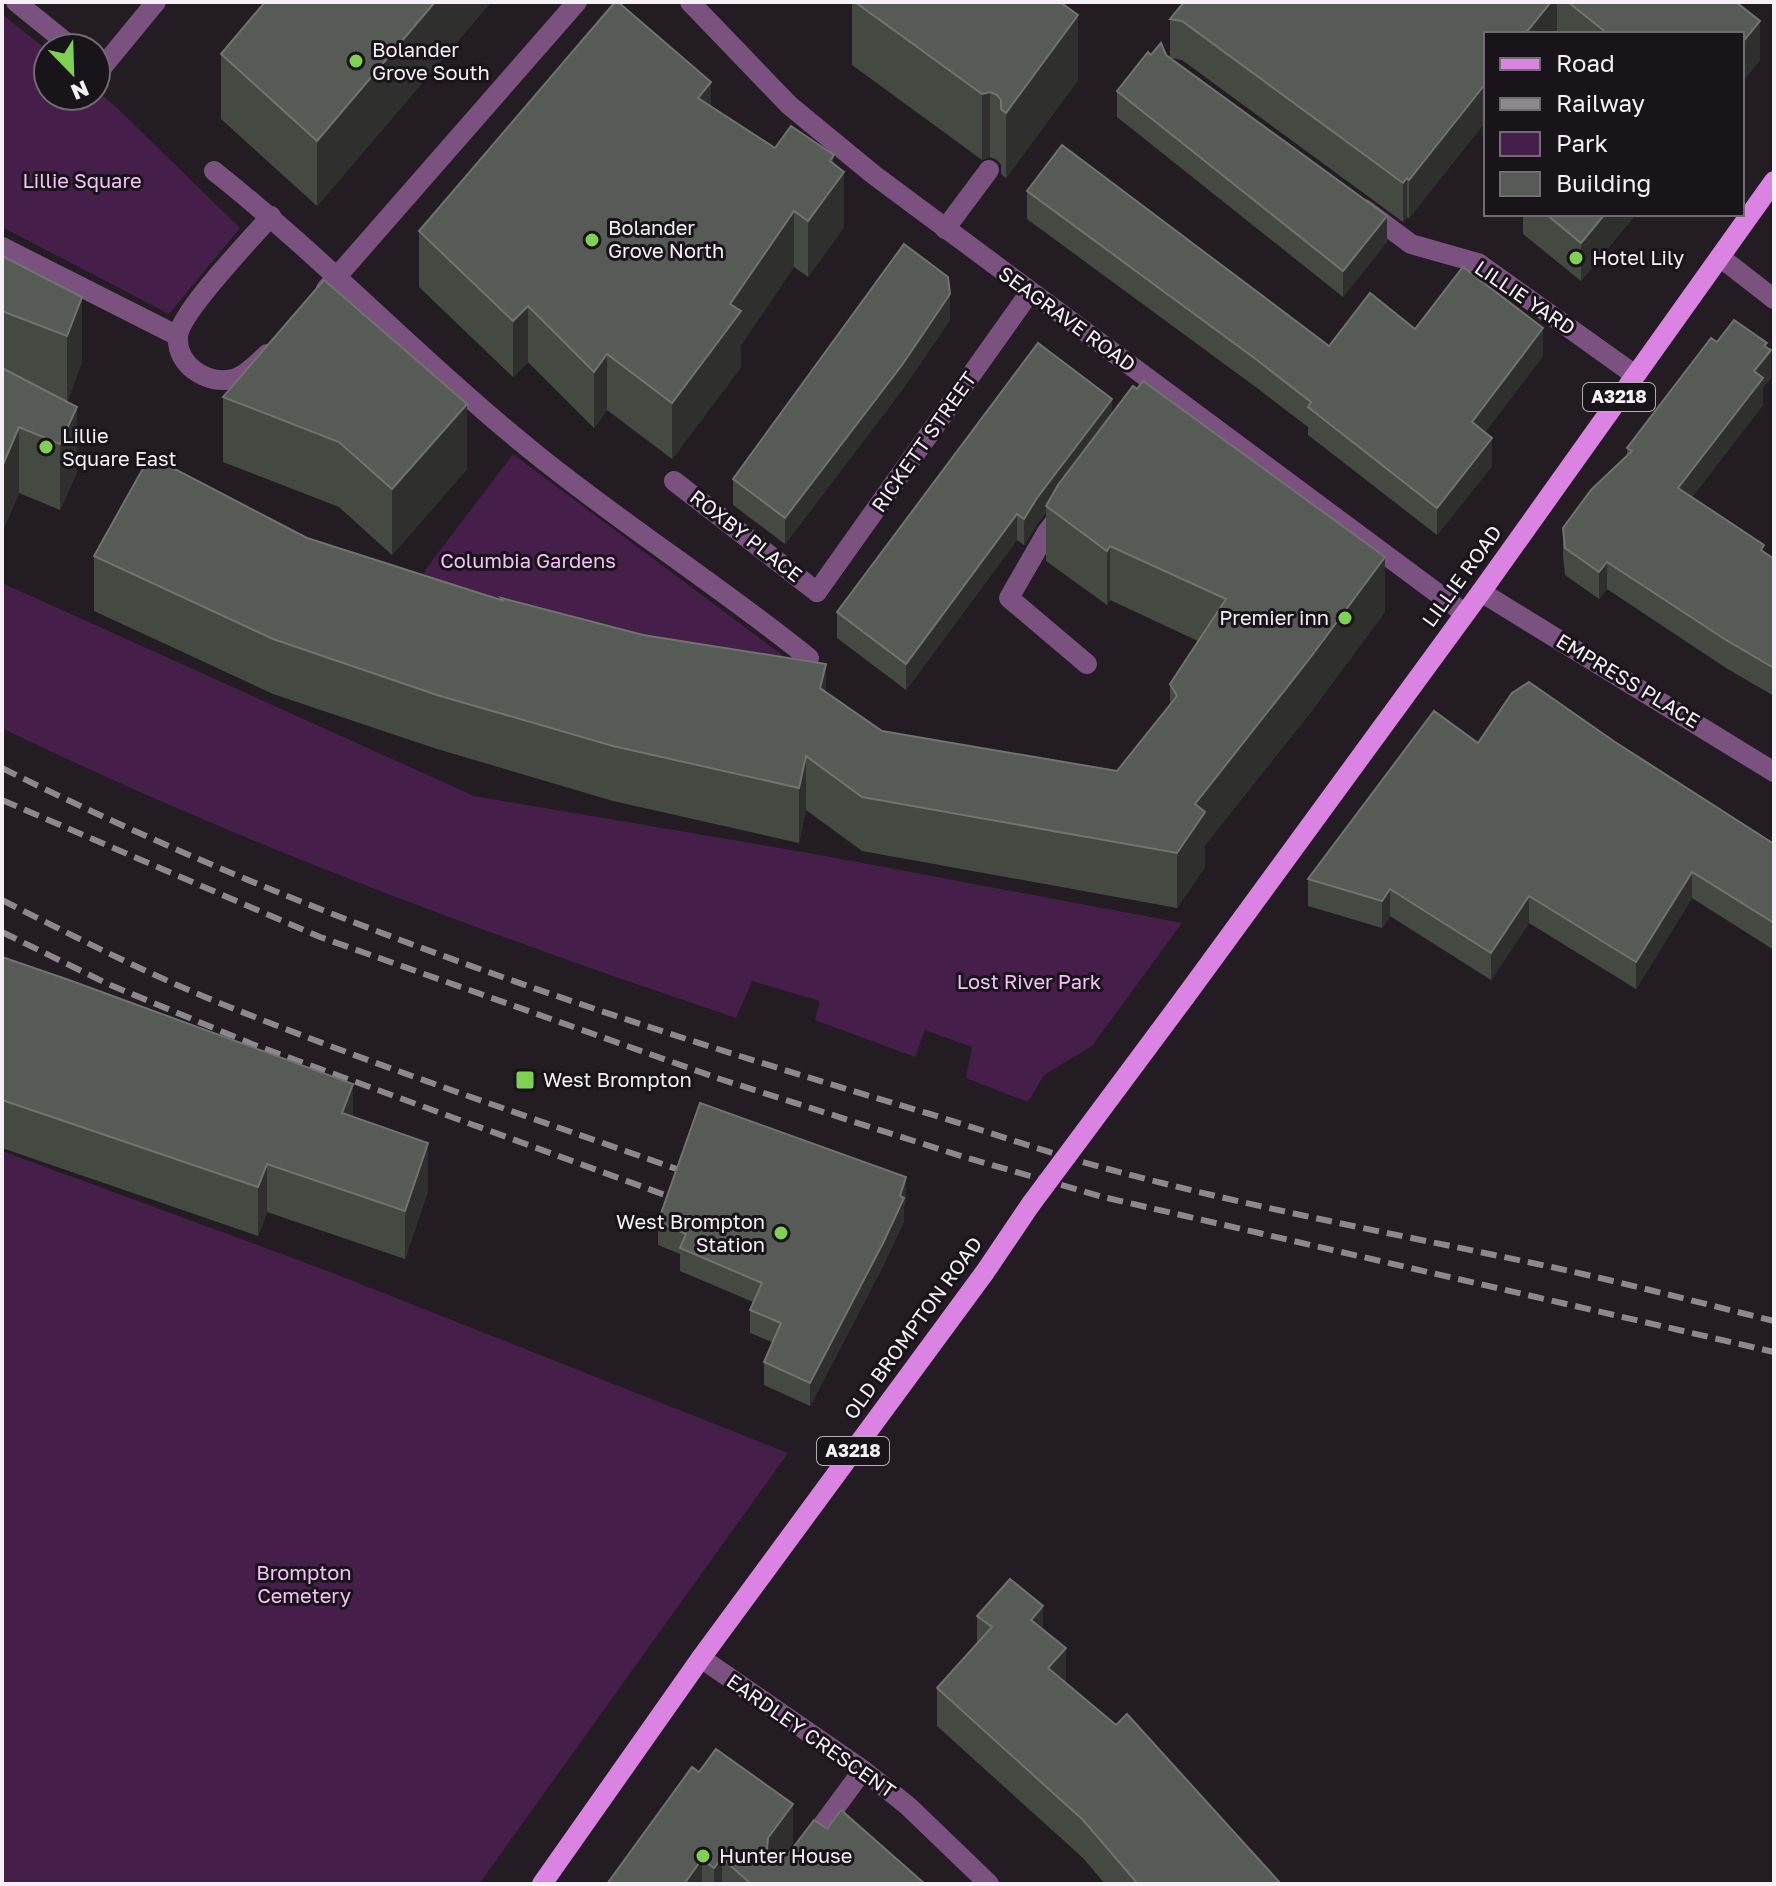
<svg xmlns="http://www.w3.org/2000/svg" width="1776" height="1886" font-family="'Golos Text',sans-serif">
<style>
.green{fill:#451f49}
.lines{fill:none;stroke-linecap:round;stroke-linejoin:round}
.lane{stroke:#7b527f;stroke-width:20}
.street{stroke:#7b527f;stroke-width:20}
.primary{stroke:#da83e2;stroke-width:20}
.rail{stroke:#8d878e;stroke-width:6;stroke-dasharray:16 8;stroke-linecap:butt}
.primary-bridge{stroke:#da83e2;stroke-width:20}
.wall{fill:#444a42}
.shaded-wall{fill:#2f302d}
.building{fill:#575b55;stroke:#70736e;stroke-width:2}
.poi-dot{fill:#7ed153;stroke:#19131a;stroke-width:3}
.labels{text-anchor:middle;stroke-width:6;stroke-linejoin:round;paint-order:stroke}
.shield{fill:#19131a;stroke:#b3aeb4;stroke-width:2}
.shield-label{font-size:18px;font-weight:bold;fill:#f5f0f6}
.poi-label{font-size:20px;fill:#f5f0f6;stroke:#19131a;text-anchor:start}
.park-label{font-size:20px;fill:#f4c0f8;stroke:#19131a}
.street-label{font-size:20px;fill:#f5f0f6;stroke:#19131a}
</style>
<rect width="100%" height="100%" fill="#231c23"/>
<g class="green">
<polygon points="2,14 48,51 48,96 96,96 96,90 116,107 240,228 169,314 2,227"/>
<polygon points="513,454 790,661 768,698 418,593 426,569"/>
<path d="M 2,583 L 474,796 L 809,853 L 1182,923 L 1092,1046 L 1044,1075 L 1028,1102 L 966,1078 L 972,1047 L 925,1030 L 915,1057 L 815,1020 L 820,1001 L 752,981 L 736,1018 C 487,934 238,843 2,728 Z"/>
<polygon points="2,1151 325,1270 788,1453 479,1884 2,1884"/>
</g>
<g class="lines">
<g class="lane">
<polyline points="16,2 73,48"/>
<polyline points="96,67 100,70 156,2"/>
<path d="M 214,171 C 326,260 425,365 537,455 C 625,526 721,587 809,658"/>
<polyline points="1364,209 1411,244 1478,263 1635,375"/>
<polyline points="945,229 989,170"/>
<polyline points="2,247 178,336"/>
<polyline points="1720,257 1774,299"/>
<polyline points="326,289 577,2"/>
<path d="M 267,354 C 259,362 243,377 233,379 C 207,385 176,365 178,337 C 179,313 252,238 271,216"/>
<polyline points="674,481 817,592"/>
<polyline points="1061,514 1047,532 1009,598 1087,664"/>
<polyline points="779,1884 863,1770"/>
</g>
<g class="street">
<polyline points="690,2 789,105 874,175 1464,613"/>
<polyline points="817,592 1030,292"/>
<polyline points="1481,592 1774,772"/>
<polyline points="701,1658 863,1770 908,1806 989,1884"/>
</g>
<g class="primary">
<polyline points="1185,997 1481,592 1774,181"/>
<polyline points="542,1884 701,1658 985,1272 1031,1204"/>
</g>
<g class="rail">
<path d="M 2,768 C 298,916 613,1020 930,1114 C 989,1132 1048,1153 1108,1169 C 1256,1209 1407,1236 1556,1268 C 1629,1284 1701,1303 1774,1321"/>
<polyline points="2,800 320,937 720,1079 964,1157 1103,1197 1774,1352"/>
<path d="M 2,900 C 69,934 136,968 205,997 C 363,1062 525,1115 685,1172"/>
<polyline points="2,932 108,984 252,1044 676,1199"/>
</g>
<polyline class="primary-bridge" points="1031,1204 1185,997"/>
</g>
<g class="wall">
<polygon points="491,2 317,206 221,119 221,54"/>
<polygon points="852,2 1060,2 1078,80 1006,178 1001,174 1001,165 997,160 990,157 982,160 852,65"/>
<polygon points="1184,2 1736,2 1760,60 1742,82 1742,34 1560,34 1557,32 1486,34 1486,121 1409,218 1407,217 1403,222 1182,60 1171,58 1387,242 1343,297 1117,117 1117,91 1151,55 1166,55 1170,57 1170,19"/>
<polygon points="711,106 775,148 834,164 844,227 808,277 794,267 741,345 741,367 672,459 607,410 594,428 528,362 513,377 419,287 419,231"/>
<polygon points="1027,191 1329,346 1415,329 1543,356 1485,432 1492,466 1437,535 1308,435 1308,427 1257,388 1027,219"/>
<polygon points="1523,214 1636,214 1581,281 1523,234"/>
<polygon points="2,256 82,297 82,362 67,402 77,472 60,510 19,493 2,532"/>
<polygon points="950,320 902,390 785,544 733,505 733,479"/>
<polygon points="1717,342 1771,378 1763,387 1763,405 1692,497 1774,559 1774,696 1726,668 1607,589 1599,599 1565,575 1563,555 1563,528 1627,456 1627,448"/>
<polygon points="223,397 467,469 392,555 339,507 223,462"/>
<polygon points="1112,413 1385,612 1310,713 1205,845 1205,867 1177,908 862,851 806,810 799,843 613,801 437,749 273,694 94,611 94,556 307,538 501,600 501,598 826,692 882,731 1117,771 1170,705 1170,684 1198,641 1110,600 1107,605 1046,561 1046,512 1037,524 1024,545 1017,540 906,690 837,638 837,612"/>
<polygon points="1615,742 1774,844 1774,950 1692,898 1636,989 1529,923 1491,980 1390,916 1382,928 1308,906 1308,879 1478,743"/>
<polygon points="2,957 353,1117 428,1191 405,1259 267,1212 258,1236 2,1148"/>
<polygon points="906,1200 904,1207 904,1221 883,1266 810,1406 764,1385 764,1362 772,1342 750,1333 750,1310 753,1302 680,1271 680,1254 658,1245 658,1222"/>
<polygon points="977,1616 1043,1630 1066,1683 1281,1884 1105,1884 1083,1858 937,1726 937,1688 977,1643"/>
<polygon points="692,1767 793,1843 784,1856 827,1829 925,1884 607,1884"/>
</g>
<g class="shaded-wall">
<polygon points="435,2 491,2 317,206 317,141"/>
<polygon points="1551,2 1557,2 1557,32 1556,34 1525,34"/>
<polygon points="1078,15 1078,80 1006,178 1006,113"/>
<polygon points="1760,21 1760,60 1742,82 1742,43"/>
<polygon points="711,82 711,138 698,98"/>
<polygon points="1486,83 1486,121 1409,218 1409,180"/>
<polygon points="990,92 990,157 982,160 982,94"/>
<polygon points="834,155 834,186 844,172 844,227 808,277 808,221 830,161"/>
<polygon points="1407,178 1407,217 1403,222 1403,183"/>
<polygon points="794,211 794,267 741,345 741,367 672,459 672,403 730,304"/>
<polygon points="1605,214 1636,214 1581,281 1581,243"/>
<polygon points="1387,216 1387,242 1343,297 1343,271"/>
<polygon points="950,294 950,320 902,390 785,544 785,518"/>
<polygon points="82,297 82,362 67,402 67,336"/>
<polygon points="528,306 528,362 513,377 513,321"/>
<polygon points="1543,328 1543,356 1472,450 1472,422"/>
<polygon points="1767,343 1767,356 1771,350 1771,378 1763,387 1763,405 1678,515 1678,488 1754,371"/>
<polygon points="607,354 607,410 594,428 594,372"/>
<polygon points="1112,399 1112,425 1046,506 1046,512 1037,524 1024,545 1024,519 1037,498"/>
<polygon points="467,404 467,469 392,555 392,489"/>
<polygon points="77,407 77,472 60,510 60,444"/>
<polygon points="19,427 19,493 2,532 2,467"/>
<polygon points="1492,438 1492,466 1437,535 1437,508"/>
<polygon points="1017,514 1017,540 906,690 906,664"/>
<polygon points="1110,546 1110,600 1107,605 1107,551"/>
<polygon points="1385,557 1385,612 1310,713 1205,845 1205,867 1177,908 1177,853 1195,804"/>
<polygon points="1607,562 1607,589 1599,599 1599,572"/>
<polygon points="826,664 826,718 820,688"/>
<polygon points="806,756 806,810 799,843 799,788"/>
<polygon points="1692,872 1692,898 1636,989 1636,962"/>
<polygon points="1390,889 1390,916 1382,928 1382,901"/>
<polygon points="1529,896 1529,923 1491,980 1491,953"/>
<polygon points="353,1084 353,1132 342,1113"/>
<polygon points="428,1143 428,1191 405,1259 405,1211"/>
<polygon points="267,1164 267,1212 258,1236 258,1187"/>
<polygon points="906,1177 906,1200 904,1207 904,1221 883,1266 810,1406 810,1383 900,1196"/>
<polygon points="1043,1606 1043,1644 1031,1620"/>
<polygon points="1066,1648 1066,1686 1048,1668"/>
<polygon points="793,1804 793,1843 768,1877 767,1850 768,1838"/>
<polygon points="722,1858 722,1884 714,1884 714,1868"/>
<polygon points="702,1859 702,1884 684,1884"/>
</g>
<g class="building">
<polygon points="265,2 435,2 317,141 221,54"/>
<polygon points="615,2 618,2 711,82 698,98 775,148 791,126 834,155 830,161 844,172 808,221 794,211 730,304 741,311 672,403 607,354 594,372 528,306 513,321 419,231"/>
<polygon points="855,2 1060,2 1078,15 1006,113 1001,109 1001,100 997,95 990,92 982,94"/>
<polygon points="1184,2 1551,2 1525,34 1486,34 1486,83 1409,180 1407,178 1403,183 1182,21 1170,19"/>
<polygon points="1568,2 1736,2 1760,21 1742,43 1742,34 1608,34"/>
<polygon points="1161,43 1166,55 1387,216 1343,271 1117,91 1148,52 1151,55"/>
<polygon points="1062,145 1329,346 1370,293 1415,329 1463,267 1543,328 1472,422 1492,438 1437,508 1308,407 1311,402 1257,360 1027,191"/>
<polygon points="1546,214 1605,214 1581,243"/>
<polygon points="904,244 948,277 950,294 902,365 785,518 733,479"/>
<polygon points="2,256 82,297 67,336 2,311"/>
<polygon points="324,280 467,404 392,489 339,442 223,397"/>
<polygon points="1734,320 1767,343 1764,346 1771,350 1754,371 1763,378 1678,488 1764,545 1761,550 1774,559 1774,668 1726,640 1607,562 1599,572 1565,548 1563,528 1591,490 1632,451 1627,448 1711,338 1717,342"/>
<polygon points="1038,343 1112,399 1037,498 1024,519 1017,514 906,664 837,612"/>
<polygon points="2,368 77,407 60,444 19,427 2,467"/>
<polygon points="1143,381 1385,557 1310,658 1195,804 1205,812 1177,853 862,797 806,756 799,788 613,746 437,695 273,639 94,556 150,456 307,538 504,601 501,598 643,635 826,664 820,688 882,731 1117,771 1177,696 1170,684 1226,599 1110,546 1107,551 1046,506 1058,485 1133,386 1137,389"/>
<polygon points="1529,682 1615,742 1774,844 1774,923 1692,872 1636,962 1529,896 1491,953 1390,889 1382,901 1308,879 1434,711 1478,743 1512,693"/>
<polygon points="2,957 69,980 353,1084 342,1113 428,1143 405,1211 267,1164 258,1187 2,1100"/>
<polygon points="700,1103 906,1177 900,1196 904,1198 883,1243 810,1383 764,1362 781,1323 750,1310 762,1283 680,1248 686,1234 658,1222"/>
<polygon points="1010,1579 1043,1606 1031,1620 1066,1648 1048,1668 1116,1725 1127,1714 1281,1884 1138,1884 1083,1820 937,1688 992,1627 977,1616"/>
<polygon points="716,1749 793,1804 768,1838 767,1850 772,1856 778,1858 789,1853 814,1820 827,1829 841,1810 925,1884 751,1884 722,1858 714,1868 702,1859 684,1884 607,1884 692,1767 699,1772"/>
</g>
<g class="poi-dot">
<circle cx="356" cy="61" r="8"/>
<circle cx="592" cy="240" r="8"/>
<circle cx="1576" cy="258" r="8"/>
<circle cx="46" cy="447" r="8"/>
<circle cx="1345" cy="618" r="8"/>
<rect x="515" y="1070" width="20" height="20" rx="4"/>
<circle cx="781" cy="1233" r="8"/>
<circle cx="703" cy="1856" r="8"/>
</g>
<g class="labels">
<g class="shield">
<rect x="1583" y="383" width="72" height="28" rx="6"/>
<rect x="817" y="1437" width="72" height="28" rx="6"/>
</g>
<g class="shield-label">
<text x="1619" y="403">A3218</text>
<text x="853" y="1457">A3218</text>
</g>
<g class="poi-label">
<text x="372" y="57">Bolander<tspan x="372" dy="23">Grove South</tspan></text>
<text x="608" y="235">Bolander<tspan x="608" dy="23">Grove North</tspan></text>
<text x="1592" y="265">Hotel Lily</text>
<text x="62" y="443">Lillie<tspan x="62" dy="23">Square East</tspan></text>
<text x="1329" y="625" text-anchor="end">Premier inn</text>
<text x="543" y="1087">West Brompton</text>
<text x="765" y="1229" text-anchor="end">West Brompton<tspan x="765" dy="23">Station</tspan></text>
<text x="719" y="1863">Hunter House</text>
</g>
<g class="park-label">
<text x="82" y="188">Lillie Square</text>
<text x="528" y="568">Columbia Gardens</text>
<text x="1029" y="989">Lost River Park</text>
<text x="304" y="1580">Brompton<tspan x="304" dy="23">Cemetery</tspan></text>
</g>
<g class="street-label">
<text transform="translate(1525 298) rotate(34)" y="7">LILLIE YARD</text>
<text transform="translate(1067 319) rotate(36)" y="7">SEAGRAVE ROAD</text>
<text transform="translate(924 442) rotate(-55)" y="7">RICKETT STREET</text>
<text transform="translate(746 536) rotate(38)" y="7">ROXBY PLACE</text>
<text transform="translate(1462 576) rotate(-54)" y="7">LILLIE ROAD</text>
<text transform="translate(1628 681) rotate(31)" y="7">EMPRESS PLACE</text>
<text transform="translate(913 1328) rotate(-54)" y="7">OLD BROMPTON ROAD</text>
<text transform="translate(811 1736) rotate(35)" y="7">EARDLEY CRESCENT</text>
</g>
</g>
<rect width="1776" height="1886" fill="none" stroke="#f5f0f6" stroke-width="8"/>
<rect x="1484" y="32" width="260" height="184" fill="#19131a" stroke="#716b72" stroke-width="2"/>
<rect x="1500" y="58" width="40" height="12" fill="#da83e2" stroke="#716b72" stroke-width="2"/>
<text x="1556" y="72" font-size="24" fill="#f5f0f6">Road</text>
<rect x="1500" y="98" width="40" height="12" fill="#8d878e" stroke="#716b72" stroke-width="2"/>
<text x="1556" y="112" font-size="24" fill="#f5f0f6">Railway</text>
<rect x="1500" y="132" width="40" height="24" fill="#451f49" stroke="#716b72" stroke-width="2"/>
<text x="1556" y="152" font-size="24" fill="#f5f0f6">Park</text>
<rect x="1500" y="172" width="40" height="24" fill="#575b55" stroke="#716b72" stroke-width="2"/>
<text x="1556" y="192" font-size="24" fill="#f5f0f6">Building</text>
<g transform="translate(72 72) rotate(157)"><circle r="38" fill="#19131a" stroke="#716b72" stroke-width="2"/>
<path d="M0-6L14 30L0 20L-14 30Z" fill="#7ed153"/>
<text y="-12" font-size="22" font-weight="bold" text-anchor="middle" fill="#f5f0f6">N</text>
</g>
</svg>
